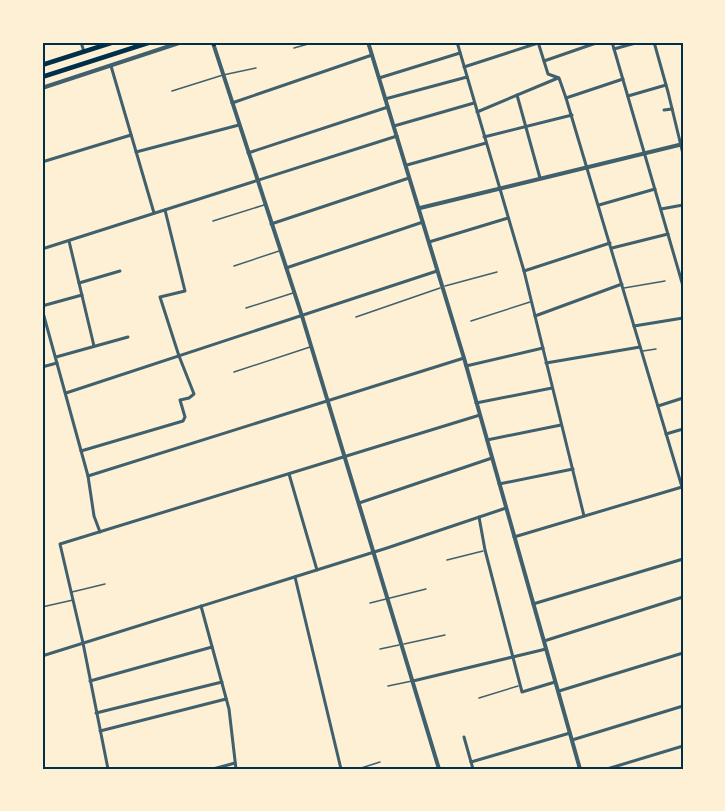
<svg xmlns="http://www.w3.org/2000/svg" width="725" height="811" font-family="'PT Sans',sans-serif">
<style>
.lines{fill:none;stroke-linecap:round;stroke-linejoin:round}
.service{stroke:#3f606c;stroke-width:1.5}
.minor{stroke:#3f606c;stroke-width:3}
.tertiary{stroke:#3f606c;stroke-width:4}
.secondary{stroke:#003049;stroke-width:4.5}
.neatline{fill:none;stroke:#003049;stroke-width:2}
</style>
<rect width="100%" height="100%" fill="#fdf0d5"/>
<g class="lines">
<g class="service">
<polyline points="294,48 315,42"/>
<polyline points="172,91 223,75 256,68"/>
<polyline points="213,221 264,205"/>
<polyline points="234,266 279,251"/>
<polyline points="445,286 497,272"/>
<polyline points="624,288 665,281"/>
<polyline points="246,308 293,293"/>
<polyline points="356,317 440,288"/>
<polyline points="471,321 530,302"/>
<polyline points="643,351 656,349"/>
<polyline points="234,372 310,347"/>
<polyline points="447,560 483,551"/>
<polyline points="72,592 105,584"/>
<polyline points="370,603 426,589"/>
<polyline points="42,607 73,600"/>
<polyline points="404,644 445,635"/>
<polyline points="380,649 399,645"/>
<polyline points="388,686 412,681"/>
<polyline points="479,698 518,686"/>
<polyline points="358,769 380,762"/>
</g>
<g class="minor">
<polyline points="81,42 84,52"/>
<polyline points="457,42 524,271 584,516"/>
<polyline points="538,42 548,74 559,78 566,98 682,487"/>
<polyline points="612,42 683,286"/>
<polyline points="654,42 668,92 683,154"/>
<polyline points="614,49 639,42"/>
<polyline points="544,61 599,42"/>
<polyline points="111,66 154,213"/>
<polyline points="464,67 538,43"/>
<polyline points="379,78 460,53"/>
<polyline points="517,95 540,178"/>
<polyline points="628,96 666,85"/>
<polyline points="566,98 623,79"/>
<polyline points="385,99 467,77"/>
<polyline points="232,103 372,55"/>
<polyline points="664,110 672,109"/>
<polyline points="477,112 558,78"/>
<polyline points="394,126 474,103"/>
<polyline points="484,137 572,115"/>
<polyline points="136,152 239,125"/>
<polyline points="248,153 388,107"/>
<polyline points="42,162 131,135"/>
<polyline points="407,165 486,143"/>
<polyline points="599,205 655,189"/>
<polyline points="661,209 683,205"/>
<polyline points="271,224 409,178"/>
<polyline points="69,241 94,346"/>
<polyline points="429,242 508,218"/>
<polyline points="612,248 668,234"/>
<polyline points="42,249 397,136"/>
<polyline points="286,268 423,222"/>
<polyline points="524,271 610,243"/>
<polyline points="79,283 120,271"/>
<polyline points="42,306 82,295"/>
<polyline points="42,309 88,476 94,516 100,532"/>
<polyline points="535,316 622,284"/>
<polyline points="634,326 683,318"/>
<polyline points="56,357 128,337"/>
<polyline points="546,363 640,347"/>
<polyline points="466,366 543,348"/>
<polyline points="42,367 57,363"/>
<polyline points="66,393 437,271"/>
<polyline points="476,403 552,388"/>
<polyline points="658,406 683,398"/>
<polyline points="666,434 683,429"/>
<polyline points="487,440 561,425"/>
<polyline points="81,451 183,421 185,417 180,400 189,398 194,394 179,356 160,297 185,291 165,210"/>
<polyline points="289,474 317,570"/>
<polyline points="88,476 464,358"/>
<polyline points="499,484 573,469"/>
<polyline points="359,503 492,458"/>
<polyline points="479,517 485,550 522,692 555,682"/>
<polyline points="514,537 682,487"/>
<polyline points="295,577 341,769"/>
<polyline points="533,604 683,559"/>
<polyline points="201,606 229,709 236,769"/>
<polyline points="544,641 683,597"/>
<polyline points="42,656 387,548 506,508"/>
<polyline points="90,681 212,647"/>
<polyline points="413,681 546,649"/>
<polyline points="559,691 683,653"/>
<polyline points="96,713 222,682"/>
<polyline points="100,731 226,699"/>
<polyline points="464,737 473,769"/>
<polyline points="572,740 683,706"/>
<polyline points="471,762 570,733"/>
<polyline points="108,769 83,643 60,544 480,415"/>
<polyline points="213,769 235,763"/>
<polyline points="607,769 683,746"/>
</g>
<g class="tertiary">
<polyline points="368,42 464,358 580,769"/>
<polyline points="213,43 302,316 439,769"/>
<polyline points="42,88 182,42"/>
<polyline points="420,208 683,144"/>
</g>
<g class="secondary">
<polyline points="211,42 214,44"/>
<polyline points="42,65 114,42"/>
<polyline points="42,77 151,42"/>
</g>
</g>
<rect width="725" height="811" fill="none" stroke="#fdf0d5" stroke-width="87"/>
<rect x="44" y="44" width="638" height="724" class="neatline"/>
</svg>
